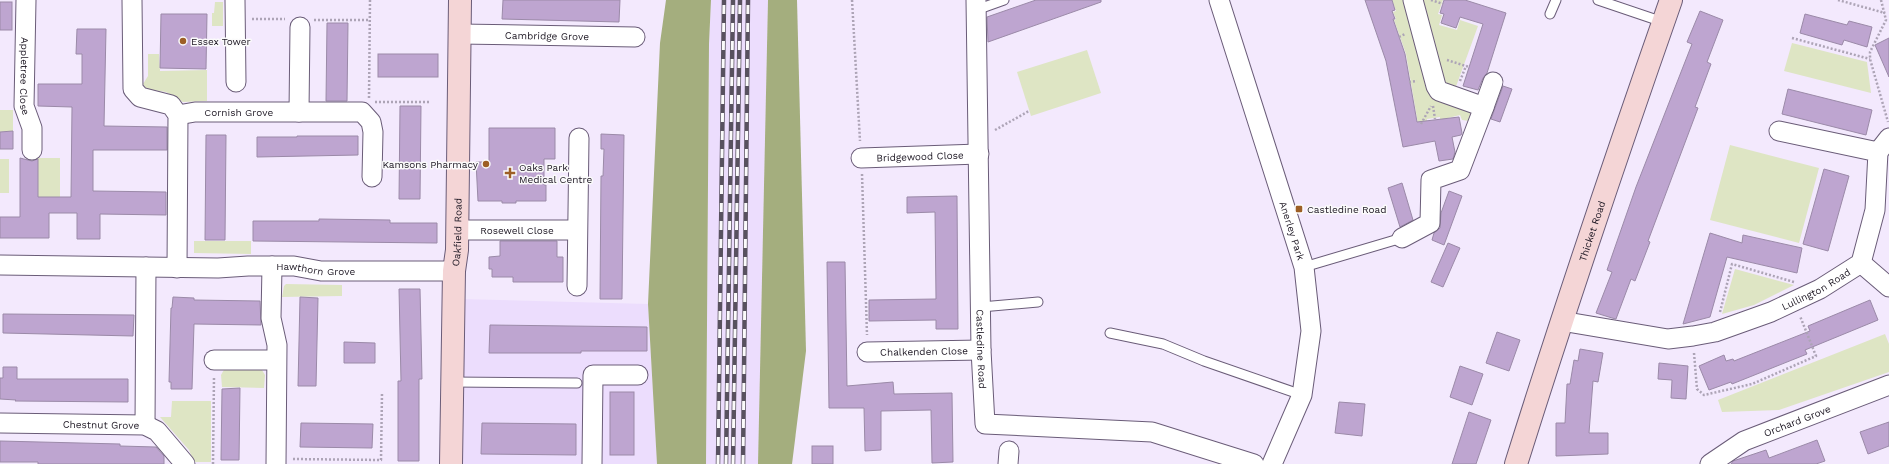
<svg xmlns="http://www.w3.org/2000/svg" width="1889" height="464" font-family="'Work Sans',sans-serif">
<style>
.built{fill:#ecddfd}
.green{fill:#dee5c4}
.forest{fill:#a4ae7e}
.building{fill:#bea5d0;stroke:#9b8aa8}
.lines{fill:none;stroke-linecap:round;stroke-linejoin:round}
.lane-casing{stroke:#6a5c78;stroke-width:11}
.street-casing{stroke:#6a5c78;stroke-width:21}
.secondary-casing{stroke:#6a5c78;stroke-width:24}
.path{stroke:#ada4b6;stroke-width:2.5;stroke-dasharray:2 2;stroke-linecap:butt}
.lane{stroke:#fff;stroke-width:9}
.street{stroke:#fff;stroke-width:19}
.secondary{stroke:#f4d5d6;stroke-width:22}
.rail-casing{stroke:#58515f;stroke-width:4.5}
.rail{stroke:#fbfbfb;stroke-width:3;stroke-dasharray:9;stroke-linecap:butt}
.poi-dot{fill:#9d5f25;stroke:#fbfbfb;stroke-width:1.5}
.labels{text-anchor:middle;stroke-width:3;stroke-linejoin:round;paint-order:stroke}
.street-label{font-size:10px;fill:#1d1723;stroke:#fbfbfb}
.poi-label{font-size:10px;fill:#1d1723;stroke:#fbfbfb;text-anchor:start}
</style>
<rect width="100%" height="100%" fill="#f3e9fd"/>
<g class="built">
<polygon points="711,0 768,0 758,464 706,464 709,44"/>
<polygon points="459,299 648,304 657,464 458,464"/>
</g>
<g class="green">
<polygon points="1392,0 1409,0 1433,86 1470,105 1476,122 1462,120 1460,115 1440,120 1440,117 1427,119 1427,122 1418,124 1406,54 1394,20 1396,19 1393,12 1396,11"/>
<polygon points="1416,0 1443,0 1438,14 1442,15 1439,25 1457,30 1460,20 1478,26 1454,92 1440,85"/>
<polygon points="215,2 223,2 223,26 212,26 212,13 214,13"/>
<polygon points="1792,43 1867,62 1871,93 1784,71"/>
<polygon points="1087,50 1101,93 1031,116 1017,72"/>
<polygon points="148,54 159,54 160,71 207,70 207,101 183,102 166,92 146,89 143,84 148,76"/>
<polygon points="0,110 13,110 13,131 0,132"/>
<polygon points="1730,145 1819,168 1799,243 1710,220"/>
<rect x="38" y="158" width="22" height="39"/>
<rect x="0" y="159" width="9" height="34"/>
<polygon points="194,241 251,241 251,254 194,253"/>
<polygon points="1735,269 1794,285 1754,305 1722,314"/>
<polygon points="286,284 342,285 342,296 282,297 284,286"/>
<polygon points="1885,334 1889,344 1889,372 1779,410 1722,412 1718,400"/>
<polygon points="225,368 262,370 265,375 264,388 222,387 221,375"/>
<polygon points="172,401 211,401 211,462 194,462 189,450 160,417 171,417"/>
</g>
<g class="forest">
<polygon points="666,0 711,0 709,44 706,464 657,464 648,304 660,43"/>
<polygon points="768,0 797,0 806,351 792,464 758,464"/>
</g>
<g class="building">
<polygon points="503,0 620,0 619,22 502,19"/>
<polygon points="1036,0 1101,0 1101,2 988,42 987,17"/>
<polygon points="1365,0 1392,0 1395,10 1392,11 1395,19 1393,19 1405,54 1417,122 1459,117 1462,133 1461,135 1452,137 1455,152 1453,159 1439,161 1435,141 1403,147 1386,61"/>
<polygon points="1444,0 1465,0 1506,13 1487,73 1483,78 1478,90 1463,86 1483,24 1460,17 1456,28 1441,23 1444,14 1440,13"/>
<rect x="0" y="2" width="12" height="28"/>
<polygon points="1700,11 1723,20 1707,62 1711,64 1695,107 1698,108 1648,241 1650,242 1635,281 1631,279 1616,319 1612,318 1596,313 1612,272 1607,270 1636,187 1692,44 1687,42"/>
<polygon points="161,14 207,14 206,69 160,68"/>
<polygon points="1805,14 1847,25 1849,21 1872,27 1867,47 1844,40 1842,45 1800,33"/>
<polygon points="327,23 348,23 347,101 326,101"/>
<polygon points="77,29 106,29 104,126 167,127 167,150 93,150 93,191 166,192 166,215 100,214 100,239 77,239 77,213 49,213 49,238 0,238 0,217 20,217 20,158 32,161 38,159 38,197 71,197 72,107 38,106 38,84 82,84 82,54 76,54"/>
<polygon points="1889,38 1889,77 1875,45"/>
<rect x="378" y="54" width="60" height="23"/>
<polygon points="1503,86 1512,89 1500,122 1491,119"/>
<polygon points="1788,89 1872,110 1866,135 1782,114"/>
<polygon points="400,106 421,106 420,199 399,199"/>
<polygon points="489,128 555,128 555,159 544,159 544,185 546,185 546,201 516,201 516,203 502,203 502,201 478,201 476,162 489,162"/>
<polygon points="13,131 13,149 0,149 0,132"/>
<polygon points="601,134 624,135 622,299 600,299 601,176 603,176 604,149 601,149"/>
<polygon points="206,135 226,135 225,240 205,240"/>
<polygon points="297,136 358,136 358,155 257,157 257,137 297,137"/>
<polygon points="1824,169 1849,176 1828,251 1803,244"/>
<polygon points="1402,183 1413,220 1400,227 1388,188"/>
<polygon points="1449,191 1462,196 1444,245 1432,240 1434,233 1440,228 1441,213"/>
<polygon points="957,196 958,329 936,329 936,320 869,321 869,300 936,299 935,212 907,213 907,197"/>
<polygon points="319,219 390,220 390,223 437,223 437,243 253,241 253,221 319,221"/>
<polygon points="1710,233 1742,243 1743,235 1802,248 1797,273 1727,257 1710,317 1683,324"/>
<polygon points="500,241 557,241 557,257 563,257 563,282 513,282 513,277 492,277 492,269 489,269 489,257 500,256"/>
<polygon points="1448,243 1460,248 1443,287 1431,282"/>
<polygon points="827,262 845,262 847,386 893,382 894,394 952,393 953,462 932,463 931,410 881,411 881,450 865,451 864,408 829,408"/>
<polygon points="399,289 420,289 422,379 419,379 419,461 398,461 398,381 401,381"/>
<polygon points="173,297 194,298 194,300 260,301 261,325 194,324 192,389 171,389 171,382 169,382 171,308 172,308"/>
<polygon points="300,297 318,298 316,386 298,386"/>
<polygon points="1870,300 1878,320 1805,350 1807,354 1732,384 1731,382 1709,390 1699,366 1724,355 1726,361 1733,359 1734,361 1810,331 1808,326"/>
<polygon points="3,314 134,315 133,336 3,333"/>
<polygon points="490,325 647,327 647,351 581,351 581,353 489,353"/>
<polygon points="1497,332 1520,340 1509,371 1486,363"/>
<polygon points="344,342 375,343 375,363 344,363"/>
<polygon points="1580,349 1603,353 1598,382 1593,381 1589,433 1608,433 1608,454 1556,456 1556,423 1565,423 1567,384 1570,384 1574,360 1578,361"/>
<polygon points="1659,363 1688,366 1686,399 1671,398 1672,380 1658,379"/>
<polygon points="1460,366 1483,374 1472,405 1450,397"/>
<polygon points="3,367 17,367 17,379 128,379 128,402 15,401 16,400 0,399 0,378 3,378"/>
<polygon points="240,388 239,460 221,460 222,389"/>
<rect x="610" y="392" width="24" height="63"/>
<polygon points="1339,402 1365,404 1362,436 1335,433"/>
<polygon points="1469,412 1491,420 1476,464 1452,464"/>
<polygon points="1889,422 1889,446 1868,454 1860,432"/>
<polygon points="301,423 373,424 372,448 300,447"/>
<polygon points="482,423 576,424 576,455 481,454"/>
<polygon points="1817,440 1825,461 1816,464 1731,464 1733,461 1766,450 1769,458"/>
<polygon points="0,441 120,444 120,446 156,447 164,456 164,464 38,464 38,462 0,462"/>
<rect x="812" y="446" width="21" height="18"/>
</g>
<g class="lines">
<defs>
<g id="lane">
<polyline points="1598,0 1663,22"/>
<polyline points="976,10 1004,0"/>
<polyline points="1550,14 1556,0"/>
<polyline points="1304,267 1402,238"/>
<polyline points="981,307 1038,302"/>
<polyline points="1110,333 1163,344 1204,361 1302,395"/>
<polyline points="452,382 577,383"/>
</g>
<g id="street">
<path id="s1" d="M 26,0 L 24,106 L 32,128 L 32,150"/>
<polyline points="132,0 133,89 140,97 171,105 178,115 177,268"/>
<polyline points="235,0 236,82"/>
<path id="s2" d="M 976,0 L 981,350 L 985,424 L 1152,432 L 1254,464"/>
<path id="s3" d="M 1219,0 L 1304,267 L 1311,331 L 1302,395 L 1272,464"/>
<path id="s4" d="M 459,34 L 635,37"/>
<polyline points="1484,107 1493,82"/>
<polyline points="299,112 300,27"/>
<path id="s5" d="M 178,115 L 195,112 L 362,112 L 371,122 L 373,132 L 372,177"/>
<polyline points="1878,152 1889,138"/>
<path id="s6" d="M 861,158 L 979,154"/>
<path id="s7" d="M 457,230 L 577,230"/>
<polyline points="1402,238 1430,223 1431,180 1460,170 1484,107 1439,91 1436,86 1413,0"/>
<polyline points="1861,263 1889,287"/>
<path id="s8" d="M 0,265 L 218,268 L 248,266 L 294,266 L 321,271 L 454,271"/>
<polyline points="272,266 271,318 277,345 276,464"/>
<polyline points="577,286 579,138"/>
<path id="s9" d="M 1561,321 L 1668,339 L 1693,336 L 1715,332 L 1771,312 L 1820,289 L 1861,263 L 1875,210 L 1878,152 L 1779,131"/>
<path id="s10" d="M 867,352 L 981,350"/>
<polyline points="214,360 276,360"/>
<path id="s11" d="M 0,423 L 145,425 L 157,431 L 185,464"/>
<polyline points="145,425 146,267"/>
<polyline points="592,464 593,375 638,375"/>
<polyline points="1008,464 1009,451"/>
<path id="s12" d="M 1710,464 L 1744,441 L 1889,385"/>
</g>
<g id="secondary">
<path id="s13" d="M 451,464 L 454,271 L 457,250 L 460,0"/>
<path id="s14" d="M 1516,464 C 1565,308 1617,154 1671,0"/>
</g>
</defs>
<use href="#lane" class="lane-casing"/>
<use href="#street" class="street-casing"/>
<use href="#secondary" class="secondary-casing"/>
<g class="path">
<polyline points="852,0 860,141"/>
<polyline points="1431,0 1443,4"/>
<polyline points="1838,0 1885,13"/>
<polyline points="1881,0 1886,20 1870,52 1870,59 1888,122"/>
<polyline points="252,19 285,19"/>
<polyline points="314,20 369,20"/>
<polyline points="1399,37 1405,34"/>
<polyline points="1792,38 1870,59"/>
<polyline points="1447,60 1469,67"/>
<polyline points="1460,81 1466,66"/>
<polyline points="1409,82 1417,81"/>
<polyline points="369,98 370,0"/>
<polyline points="375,102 430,102"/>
<polyline points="1433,106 1435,119"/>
<polyline points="1421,124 1431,106"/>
<polyline points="995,130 1029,111"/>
<polyline points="862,174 867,335"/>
<polyline points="1720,312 1732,264 1794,282"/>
<polyline points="1694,353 1697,389 1704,395 1752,384 1816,356 1800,316"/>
<polyline points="293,459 381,460 382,393"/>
<polyline points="213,464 214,377"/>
</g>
<use href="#lane" class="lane"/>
<use href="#street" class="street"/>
<use href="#secondary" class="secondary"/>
<defs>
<g id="rail">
<polyline points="718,464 724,0"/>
<polyline points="726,464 733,0"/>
<polyline points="733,464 740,0"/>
<polyline points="743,464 748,0"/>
</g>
</defs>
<use href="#rail" class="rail-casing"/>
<use href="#rail" class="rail"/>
</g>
<g class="poi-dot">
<circle cx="183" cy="41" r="4"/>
<circle cx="486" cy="164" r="4"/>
<path d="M508 167h4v4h4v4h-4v4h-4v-4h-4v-4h4z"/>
<rect x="1295" y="205" width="8" height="8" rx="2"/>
</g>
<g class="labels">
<g class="street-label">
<text dy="4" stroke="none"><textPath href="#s4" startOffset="88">Cambridge Grove</textPath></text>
<text dy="4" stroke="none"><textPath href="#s1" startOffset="76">Appletree Close</textPath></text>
<text dy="4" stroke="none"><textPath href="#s5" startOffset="61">Cornish Grove</textPath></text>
<text dy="4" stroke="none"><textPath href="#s6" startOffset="59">Bridgewood Close</textPath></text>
<text dy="4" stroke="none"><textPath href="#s7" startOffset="60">Rosewell Close</textPath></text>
<text dy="4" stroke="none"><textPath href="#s3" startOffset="242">Anerley Park</textPath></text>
<text dy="4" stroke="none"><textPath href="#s14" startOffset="245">Thicket Road</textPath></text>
<text dy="4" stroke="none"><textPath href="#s13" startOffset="232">Oakfield Road</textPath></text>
<text dy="4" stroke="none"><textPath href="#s8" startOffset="316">Hawthorn Grove</textPath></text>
<text dy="4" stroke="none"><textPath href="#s9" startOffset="266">Lullington Road</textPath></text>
<text dy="4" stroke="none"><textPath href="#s2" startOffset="349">Castledine Road</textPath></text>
<text dy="4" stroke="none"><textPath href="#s10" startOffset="57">Chalkenden Close</textPath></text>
<text dy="4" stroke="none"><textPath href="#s12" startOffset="98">Orchard Grove</textPath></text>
<text dy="4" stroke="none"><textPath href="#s11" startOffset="101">Chestnut Grove</textPath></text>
</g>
<g class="poi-label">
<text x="191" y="45">Essex Tower</text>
<text x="478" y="168" text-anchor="end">Kamsons Pharmacy</text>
<text x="519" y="171">Oaks Park<tspan x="519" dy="12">Medical Centre</tspan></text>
<text x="1307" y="213">Castledine Road</text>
</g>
</g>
</svg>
